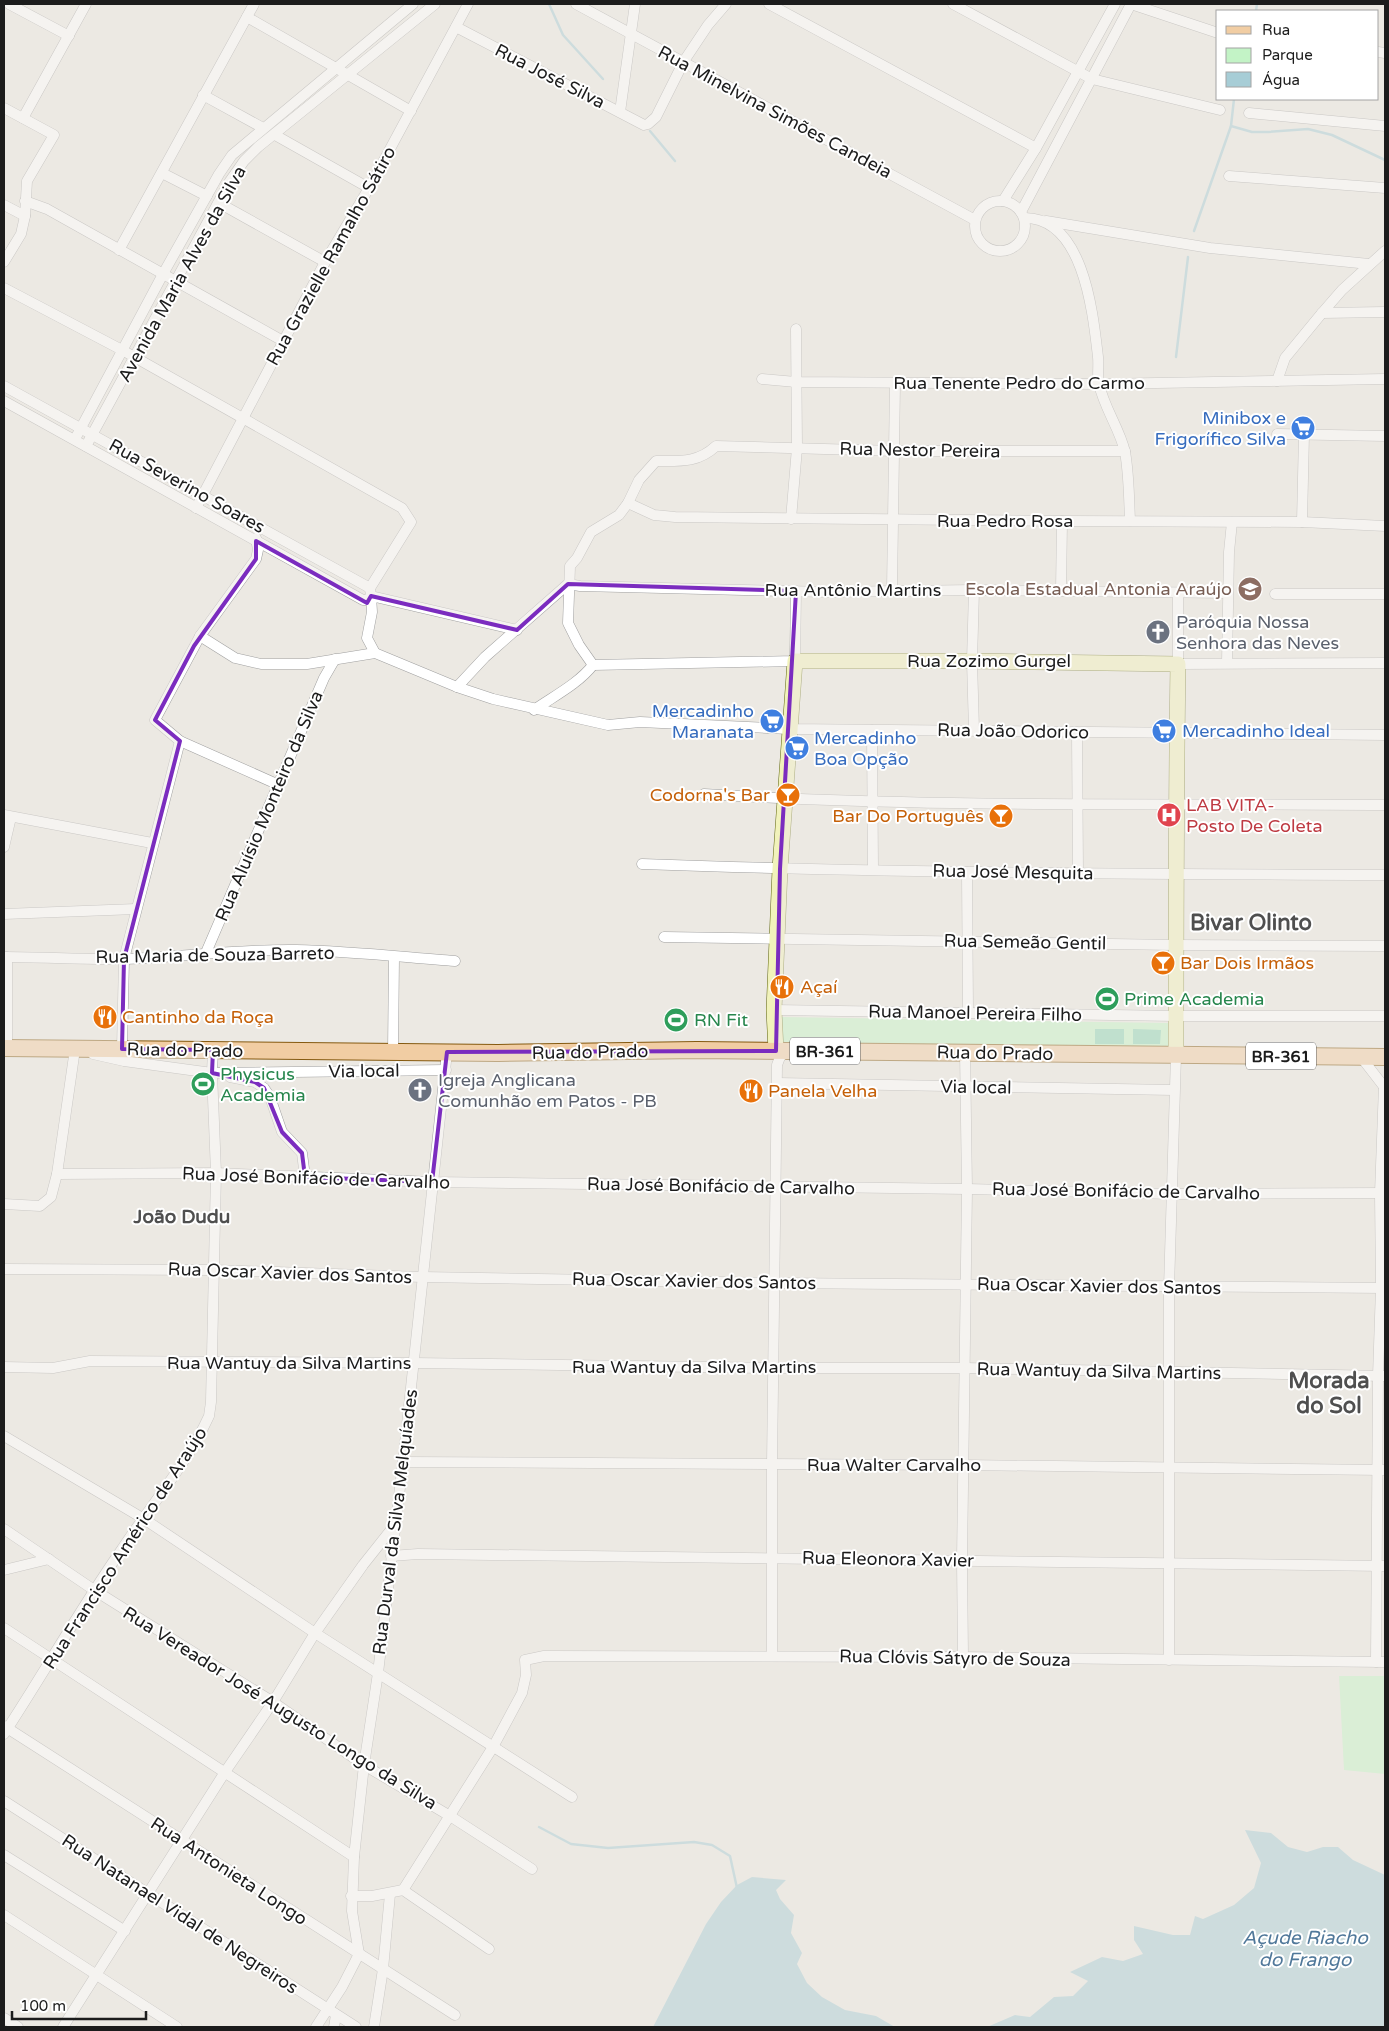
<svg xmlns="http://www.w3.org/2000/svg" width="1389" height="2031" font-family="'Varela Round',sans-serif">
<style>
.park{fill:#c3f3c6}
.pitch{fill:#89d4b4}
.water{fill:#a7cdd6}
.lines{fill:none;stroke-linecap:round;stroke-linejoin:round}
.stream{stroke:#a7cdd6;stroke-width:2.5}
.street-casing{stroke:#a0a0a0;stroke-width:11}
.secondary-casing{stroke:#606610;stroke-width:16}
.primary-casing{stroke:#855a10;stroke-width:18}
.street{stroke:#fff;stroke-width:10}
.secondary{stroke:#f1f2bb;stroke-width:15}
.primary{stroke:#f1cda3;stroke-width:16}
.marked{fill:none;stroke:#7b2cbf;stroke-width:4;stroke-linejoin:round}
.labels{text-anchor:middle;stroke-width:4;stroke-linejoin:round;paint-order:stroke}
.shield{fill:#fff;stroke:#606060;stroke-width:1}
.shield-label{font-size:16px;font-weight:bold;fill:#1c1c1c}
.street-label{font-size:18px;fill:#1c1c1c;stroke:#fff}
.shop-label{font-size:18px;fill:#366cbe;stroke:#fff;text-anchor:end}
.education-label{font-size:18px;fill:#785e54;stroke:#fff;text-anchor:end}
.worship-label{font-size:18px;fill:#5b616d;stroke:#fff;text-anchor:start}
.food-label{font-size:18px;fill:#c56008;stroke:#fff;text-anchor:start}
.health-label{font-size:18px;fill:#be3a42;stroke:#fff;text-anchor:start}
.leisure-label{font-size:18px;fill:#27864d;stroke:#fff;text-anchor:start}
.neighbourhood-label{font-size:19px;font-weight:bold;fill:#4f4f4f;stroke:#fff}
.water-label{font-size:19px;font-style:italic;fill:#50789a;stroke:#fff}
.district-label{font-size:22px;font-weight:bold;fill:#4f4f4f;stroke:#fff}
</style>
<rect width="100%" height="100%" fill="#ece9e3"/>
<g class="park">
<polygon points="782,1017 1169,1023 1168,1050 782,1044"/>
<polygon points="1339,1676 1385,1676 1385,1774 1344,1770"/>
</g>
<g class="pitch">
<rect x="1095" y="1029" width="29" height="15"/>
<polygon points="1133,1029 1161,1030 1160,1044 1133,1044"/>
</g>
<g class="water">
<polygon points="1245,1830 1271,1833 1288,1847 1307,1852 1323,1847 1338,1847 1353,1860 1385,1875 1385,2027 987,2027 1015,2015 1030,2017 1054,1997 1073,1996 1088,1981 1070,1972 1102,1957 1123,1961 1143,1954 1134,1940 1134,1926 1173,1935 1190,1935 1195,1916 1203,1919 1234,1905 1254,1888 1261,1863"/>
<polygon points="752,1877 786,1880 776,1890 780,1899 794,1915 791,1933 802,1953 797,1964 807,1983 822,1997 845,2010 876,2016 895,2027 653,2027 706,1924 721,1902 737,1885"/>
</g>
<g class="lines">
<g class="stream">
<polyline points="549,4 563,35 603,79"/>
<polyline points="1256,11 1257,4"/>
<polyline points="1231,126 1252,132 1268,132 1308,129 1332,135 1385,160"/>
<polyline points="650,131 675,161"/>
<polyline points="1194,231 1231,126 1234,99"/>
<polyline points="1176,357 1188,257"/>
<polyline points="539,1827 571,1844 608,1848 694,1842 712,1845 730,1856 737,1888"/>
</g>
<defs>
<g id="street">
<polyline points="9,4 69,36"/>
<polyline points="576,4 975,220"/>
<polyline points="769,4 1036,148"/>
<polyline points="953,4 1092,79 1220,110"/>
<polyline points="1131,4 1218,33"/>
<polyline points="247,17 411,111"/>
<polyline points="456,27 644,125 648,124 656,117 684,61 708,25 726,4"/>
<polyline points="1378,52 1385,53"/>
<polyline points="203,95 263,128"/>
<polyline points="4,108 54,135 27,181 25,216 21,234 4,262"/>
<polyline points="620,112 635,4"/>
<polyline points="1249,113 1385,126"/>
<polyline points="23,118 86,4"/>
<polyline points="275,135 369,188"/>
<polyline points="162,173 207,196"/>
<polyline points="1229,176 1385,188"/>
<circle cx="1000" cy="226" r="25"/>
<polyline points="25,201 47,209 283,341"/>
<polyline points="1003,201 1036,148 1115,4"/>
<polyline points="219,203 325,262"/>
<polyline points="4,205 25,216"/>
<polyline points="1021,212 1131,4"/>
<path d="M 1024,218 C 1084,217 1093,314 1098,357 C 1099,366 1097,376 1099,384 C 1104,408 1120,429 1125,452 C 1129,474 1129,498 1130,521"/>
<polyline points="1046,221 1210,248 1369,264"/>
<polyline points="119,250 254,4"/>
<polyline points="4,288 122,350 402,508 411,522 370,588"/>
<polyline points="1322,313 1385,312"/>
<polyline points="762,379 796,382 1099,384 1385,379"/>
<polyline points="1277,381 1285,358 1322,313 1342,290 1385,251"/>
<polyline points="4,386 370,588"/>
<polyline points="4,401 363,600 367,600 371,596 370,588"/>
<polyline points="1277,434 1385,436"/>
<polyline points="75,439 163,274 219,174 232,155 413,4"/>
<polyline points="86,446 230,181 244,161 258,147 435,4"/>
<polyline points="628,503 654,515 675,517 1062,521 1302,522 1385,526"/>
<polyline points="196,508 325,262 369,188 468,4"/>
<polyline points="791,519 797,448 796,329"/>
<polyline points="1302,522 1304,434"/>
<polyline points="256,538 258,550 256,559 200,636 155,720 180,741 279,785"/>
<polyline points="892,590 895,383"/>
<polyline points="974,590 972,661 974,730"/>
<polyline points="1061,591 1062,521"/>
<polyline points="1178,593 1178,664 1385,663"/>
<polyline points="1275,594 1385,594"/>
<polyline points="200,636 235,658 261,664 307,664 375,653 457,687 493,699 608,725 640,722 789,729 1385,735"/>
<polyline points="375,653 367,638 372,612 371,596 517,630"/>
<polyline points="1227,663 1229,552 1232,522"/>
<path d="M 593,665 L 579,645 L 568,623 L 570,566 L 577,558 L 591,532 L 619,515 L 628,503 L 639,480 L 656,461 C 680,461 698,463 716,446 L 895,451 L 1125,451"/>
<polyline points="593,665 795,661 796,591"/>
<polyline points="457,687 485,657 568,584 580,586 828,592 974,590 1228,593"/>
<path d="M 534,710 C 554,696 578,684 593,665"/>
<polyline points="872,730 873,869"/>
<polyline points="1077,732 1078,873"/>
<path d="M 704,794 C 931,808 1158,803 1385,805"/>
<polyline points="4,815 152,843"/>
<polyline points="4,847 11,817"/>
<path d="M 642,864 C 889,873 1137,874 1385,875"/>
<polyline points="967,872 968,1013"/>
<polyline points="4,914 136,909"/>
<polyline points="664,937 1175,945 1385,946"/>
<polyline points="205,955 324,678 335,659"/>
<path d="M 4,957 C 44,957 85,960 125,959 C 182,957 240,949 296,950 C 349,951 402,957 455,961"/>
<polyline points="774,1010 1176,1016 1385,1016"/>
<polyline points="7,1048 7,957"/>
<polyline points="122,1049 124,959 180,741"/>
<polyline points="393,1052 394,957"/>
<polyline points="93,1054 124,1061 212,1073 446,1070"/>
<polyline points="1361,1057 1385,1088"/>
<polyline points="230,1077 255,1082 264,1088 270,1097 282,1132 302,1153 305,1177"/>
<polyline points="777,1083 1174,1090"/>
<polyline points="57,1174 216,1173 432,1182 967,1189 1173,1194 1385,1193"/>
<polyline points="4,1204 40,1206 51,1197 57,1174 75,1049 79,1050"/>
<polyline points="4,1269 214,1270 422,1277 774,1283 1385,1288"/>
<polyline points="4,1367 53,1368 90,1361 413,1363 773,1368 964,1368 1385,1376"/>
<polyline points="4,1436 144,1519 315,1633 572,1797"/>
<polyline points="403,1462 964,1465 1385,1470"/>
<polyline points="4,1529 94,1590 273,1702 364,1765 450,1816 532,1869"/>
<polyline points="391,1556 418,1554 1385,1566"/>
<polyline points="4,1570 49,1559"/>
<polyline points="4,1628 354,1857"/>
<polyline points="772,1656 772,1465 777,1065 780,1057 788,1051"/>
<polyline points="963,1657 962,1560 967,1189 965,1052"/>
<polyline points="1169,1660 1169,1288 1176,1055"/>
<polyline points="1376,1662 1378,1376 1381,1288 1380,1193 1384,1086"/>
<polyline points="4,1726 455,2015"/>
<path d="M 4,1734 C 44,1673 80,1609 122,1549 C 151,1505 187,1464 209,1416 L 211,1402 L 216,1173 L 212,1073 L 213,1050"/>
<polyline points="4,1801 356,2027"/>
<polyline points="4,1855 125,1931"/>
<polyline points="403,1890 493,1747 522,1693 526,1675 525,1660 544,1656 963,1657 1385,1662"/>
<polyline points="351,1896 372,1896 403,1890 489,1949"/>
<polyline points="4,1915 177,2027"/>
<polyline points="4,2018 18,2027"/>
<polyline points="63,2027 225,1772 273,1702 315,1633 363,1565 394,1526"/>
<polyline points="316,2027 342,1987 359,1954 352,1911 354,1857 364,1765 378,1673 403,1462 447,1052"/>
<polyline points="334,2027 336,2015"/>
<polyline points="374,2027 383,1969 390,1894"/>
</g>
<path id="secondary" d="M 776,1051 L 774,1010 L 780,869 L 795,661 L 972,661 L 1178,664 C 1176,794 1176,925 1176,1055"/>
<polyline id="primary" points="4,1048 498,1053 697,1050 1385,1057"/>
</defs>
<use href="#street" class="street-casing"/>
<use href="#secondary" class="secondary-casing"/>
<use href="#primary" class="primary-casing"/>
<use href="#street" class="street"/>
<use href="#secondary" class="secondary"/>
<use href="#primary" class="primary"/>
</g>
<path d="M0 0H1389V2031H0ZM 256,541 L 367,603 L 371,596 L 517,630 L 568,584 L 796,591 L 780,869 L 776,1051 L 447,1052 L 432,1182 L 305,1177 L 302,1153 L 282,1132 L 264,1088 L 255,1082 L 212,1073 L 213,1050 L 122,1049 L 124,959 L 180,741 L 155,720 L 194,646 L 256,559 Z" fill="#ece9e3" fill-opacity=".55" fill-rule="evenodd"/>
<path class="marked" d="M 256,541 L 367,603 L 371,596 L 517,630 L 568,584 L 796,591 L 780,869 L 776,1051 L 447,1052 L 432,1182 L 305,1177 L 302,1153 L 282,1132 L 264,1088 L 255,1082 L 212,1073 L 213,1050 L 122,1049 L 124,959 L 180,741 L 155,720 L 194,646 L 256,559 Z"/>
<defs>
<symbol id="supermarket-disc" viewBox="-11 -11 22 22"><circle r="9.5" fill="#3f7fe0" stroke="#fff"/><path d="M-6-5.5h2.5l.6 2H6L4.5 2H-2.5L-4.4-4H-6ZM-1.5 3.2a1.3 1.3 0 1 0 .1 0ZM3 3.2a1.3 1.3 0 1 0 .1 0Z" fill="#fff"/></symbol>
<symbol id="school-disc" viewBox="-11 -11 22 22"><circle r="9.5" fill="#8d6e63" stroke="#fff"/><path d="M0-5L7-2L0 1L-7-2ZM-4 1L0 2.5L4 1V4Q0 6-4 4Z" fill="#fff"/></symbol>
<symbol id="church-disc" viewBox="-11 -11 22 22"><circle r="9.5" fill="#6b7280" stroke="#fff"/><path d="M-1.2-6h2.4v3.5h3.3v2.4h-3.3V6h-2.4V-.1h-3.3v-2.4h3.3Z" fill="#fff"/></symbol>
<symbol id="bar-disc" viewBox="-11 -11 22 22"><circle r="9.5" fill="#e8710a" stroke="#fff"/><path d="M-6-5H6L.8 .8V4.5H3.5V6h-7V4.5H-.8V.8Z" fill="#fff"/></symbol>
<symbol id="hospital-disc" viewBox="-11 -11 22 22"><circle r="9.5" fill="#e0444e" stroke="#fff"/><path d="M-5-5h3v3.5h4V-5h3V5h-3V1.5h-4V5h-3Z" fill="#fff"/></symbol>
<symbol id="restaurant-disc" viewBox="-11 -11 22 22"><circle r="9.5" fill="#e8710a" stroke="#fff"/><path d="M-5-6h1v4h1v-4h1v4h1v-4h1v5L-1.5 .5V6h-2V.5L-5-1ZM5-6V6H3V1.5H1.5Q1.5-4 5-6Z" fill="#fff"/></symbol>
<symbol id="stadium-disc" viewBox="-11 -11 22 22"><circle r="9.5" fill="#2e9e5b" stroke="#fff"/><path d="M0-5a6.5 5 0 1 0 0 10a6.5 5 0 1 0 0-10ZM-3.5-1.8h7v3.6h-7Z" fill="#fff"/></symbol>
</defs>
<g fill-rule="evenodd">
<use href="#supermarket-disc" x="1289" y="414" width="28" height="28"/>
<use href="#school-disc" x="1236" y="575" width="28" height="28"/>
<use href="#church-disc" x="1144" y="618" width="28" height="28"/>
<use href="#supermarket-disc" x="758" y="707" width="28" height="28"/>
<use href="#supermarket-disc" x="1150" y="717" width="28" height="28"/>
<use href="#supermarket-disc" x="783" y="734" width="28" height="28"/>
<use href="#bar-disc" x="774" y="781" width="28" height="28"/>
<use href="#hospital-disc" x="1155" y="801" width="28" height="28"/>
<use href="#bar-disc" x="987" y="802" width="28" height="28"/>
<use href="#bar-disc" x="1149" y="949" width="28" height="28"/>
<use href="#restaurant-disc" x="768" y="973" width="28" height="28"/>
<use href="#stadium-disc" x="1093" y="985" width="28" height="28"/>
<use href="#restaurant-disc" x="91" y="1003" width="28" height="28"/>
<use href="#stadium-disc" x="662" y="1006" width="28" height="28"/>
<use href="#stadium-disc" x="189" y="1070" width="28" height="28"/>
<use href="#church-disc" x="406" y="1076" width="28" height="28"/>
<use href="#restaurant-disc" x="737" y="1077" width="28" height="28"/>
</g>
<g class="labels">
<g class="shield">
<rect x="790" y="1037.5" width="70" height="27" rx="4"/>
<rect x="1246" y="1042.5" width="70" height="27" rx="4"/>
</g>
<g class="shield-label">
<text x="825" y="1057">BR-361</text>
<text x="1281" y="1062">BR-361</text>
</g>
<g class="street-label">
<text transform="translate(550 76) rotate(27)" y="6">Rua José Silva</text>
<text transform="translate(775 112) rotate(28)" y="6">Rua Minelvina Simões Candeia</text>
<text transform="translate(331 256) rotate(-61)" y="6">Rua Grazielle Ramalho Sátiro</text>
<text transform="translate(182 274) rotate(-61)" y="6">Avenida Maria Alves da Silva</text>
<text x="1019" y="389">Rua Tenente Pedro do Carmo</text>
<text transform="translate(920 450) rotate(1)" y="6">Rua Nestor Pereira</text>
<text transform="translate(187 486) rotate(29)" y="6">Rua Severino Soares</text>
<text x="1005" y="527">Rua Pedro Rosa</text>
<text x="853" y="596">Rua Antônio Martins</text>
<text x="989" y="667">Rua Zozimo Gurgel</text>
<text transform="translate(1013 731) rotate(1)" y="6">Rua João Odorico</text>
<text transform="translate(269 806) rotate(-67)" y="6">Rua Aluísio Monteiro da Silva</text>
<text transform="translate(1013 872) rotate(1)" y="6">Rua José Mesquita</text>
<text transform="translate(1025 942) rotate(1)" y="6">Rua Semeão Gentil</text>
<text transform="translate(215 955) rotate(-1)" y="6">Rua Maria de Souza Barreto</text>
<text transform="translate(975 1013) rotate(1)" y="6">Rua Manoel Pereira Filho</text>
<text transform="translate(185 1050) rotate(1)" y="6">Rua do Prado</text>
<text transform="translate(590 1052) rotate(-1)" y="6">Rua do Prado</text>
<text transform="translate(995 1053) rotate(1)" y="6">Rua do Prado</text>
<text transform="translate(364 1071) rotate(-1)" y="6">Via local</text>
<text transform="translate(976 1087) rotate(1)" y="6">Via local</text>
<text transform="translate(316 1178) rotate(2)" y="6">Rua José Bonifácio de Carvalho</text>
<text transform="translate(721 1186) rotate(1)" y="6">Rua José Bonifácio de Carvalho</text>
<text transform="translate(1126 1191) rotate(1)" y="6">Rua José Bonifácio de Carvalho</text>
<text transform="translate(290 1273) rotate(2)" y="6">Rua Oscar Xavier dos Santos</text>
<text transform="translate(694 1281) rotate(1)" y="6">Rua Oscar Xavier dos Santos</text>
<text transform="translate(1099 1286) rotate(1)" y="6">Rua Oscar Xavier dos Santos</text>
<text x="289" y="1369">Rua Wantuy da Silva Martins</text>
<text x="694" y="1373">Rua Wantuy da Silva Martins</text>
<text transform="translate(1099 1371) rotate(1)" y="6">Rua Wantuy da Silva Martins</text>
<text x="894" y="1471">Rua Walter Carvalho</text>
<text transform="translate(395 1522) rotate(-83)" y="6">Rua Durval da Silva Melquíades</text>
<text transform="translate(125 1548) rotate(-57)" y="6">Rua Francisco Américo de Araújo</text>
<text transform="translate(888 1559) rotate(1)" y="6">Rua Eleonora Xavier</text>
<text transform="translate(955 1658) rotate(1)" y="6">Rua Clóvis Sátyro de Souza</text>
<text transform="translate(280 1708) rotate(32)" y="6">Rua Vereador José Augusto Longo da Silva</text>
<text transform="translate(229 1871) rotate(33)" y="6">Rua Antonieta Longo</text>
<text transform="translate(180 1914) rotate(33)" y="6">Rua Natanael Vidal de Negreiros</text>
</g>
<g class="shop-label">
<text x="1286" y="424">Minibox e<tspan x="1286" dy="21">Frigorífico Silva</tspan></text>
<text x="754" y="717">Mercadinho<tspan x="754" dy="21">Maranata</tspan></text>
<text x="1182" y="737" text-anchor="start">Mercadinho Ideal</text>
<text x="814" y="744" text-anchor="start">Mercadinho<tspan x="814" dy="21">Boa Opção</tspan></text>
</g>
<g class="education-label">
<text x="1232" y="595">Escola Estadual Antonia Araújo</text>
</g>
<g class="worship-label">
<text x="1176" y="628">Paróquia Nossa<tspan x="1176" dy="21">Senhora das Neves</tspan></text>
<text x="438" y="1086">Igreja Anglicana<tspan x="438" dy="21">Comunhão em Patos - PB</tspan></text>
</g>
<g class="food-label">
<text x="770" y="801" text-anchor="end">Codorna's Bar</text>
<text x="984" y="822" text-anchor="end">Bar Do Português</text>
<text x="1180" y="969">Bar Dois Irmãos</text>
<text x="800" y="993">Açaí</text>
<text x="122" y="1023">Cantinho da Roça</text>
<text x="768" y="1097">Panela Velha</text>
</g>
<g class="health-label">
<text x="1186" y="811">LAB VITA-<tspan x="1186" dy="21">Posto De Coleta</tspan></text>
</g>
<g class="leisure-label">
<text x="1124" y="1005">Prime Academia</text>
<text x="694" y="1026">RN Fit</text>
<text x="220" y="1080">Physicus<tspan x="220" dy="21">Academia</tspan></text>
</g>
<g class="neighbourhood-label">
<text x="182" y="1223">João Dudu</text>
</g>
<g class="water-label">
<text x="1305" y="1944">Açude Riacho<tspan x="1305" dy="22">do Frango</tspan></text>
</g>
<g class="district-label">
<text x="1251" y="930">Bivar Olinto</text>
<text x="1329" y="1388">Morada<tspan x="1329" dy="25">do Sol</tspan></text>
</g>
</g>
<rect width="1389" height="2031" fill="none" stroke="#1c1c1c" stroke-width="10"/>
<rect x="1216" y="10" width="162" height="90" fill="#ffffff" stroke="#a4a4a4"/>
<rect x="1226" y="26" width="25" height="8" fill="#f1cda3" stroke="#a4a4a4"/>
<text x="1262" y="35" font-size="15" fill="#1c1c1c">Rua</text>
<rect x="1226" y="48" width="25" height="15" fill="#c3f3c6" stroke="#a4a4a4"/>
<text x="1262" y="60" font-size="15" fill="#1c1c1c">Parque</text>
<rect x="1226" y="72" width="25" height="15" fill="#a7cdd6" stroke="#a4a4a4"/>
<text x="1262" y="85" font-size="15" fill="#1c1c1c">Água</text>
<path d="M12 2011v8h134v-8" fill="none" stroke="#1c1c1c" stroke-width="2.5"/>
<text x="20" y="2011" font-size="15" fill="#1c1c1c" stroke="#ffffff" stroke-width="4" paint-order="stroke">100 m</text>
</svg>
